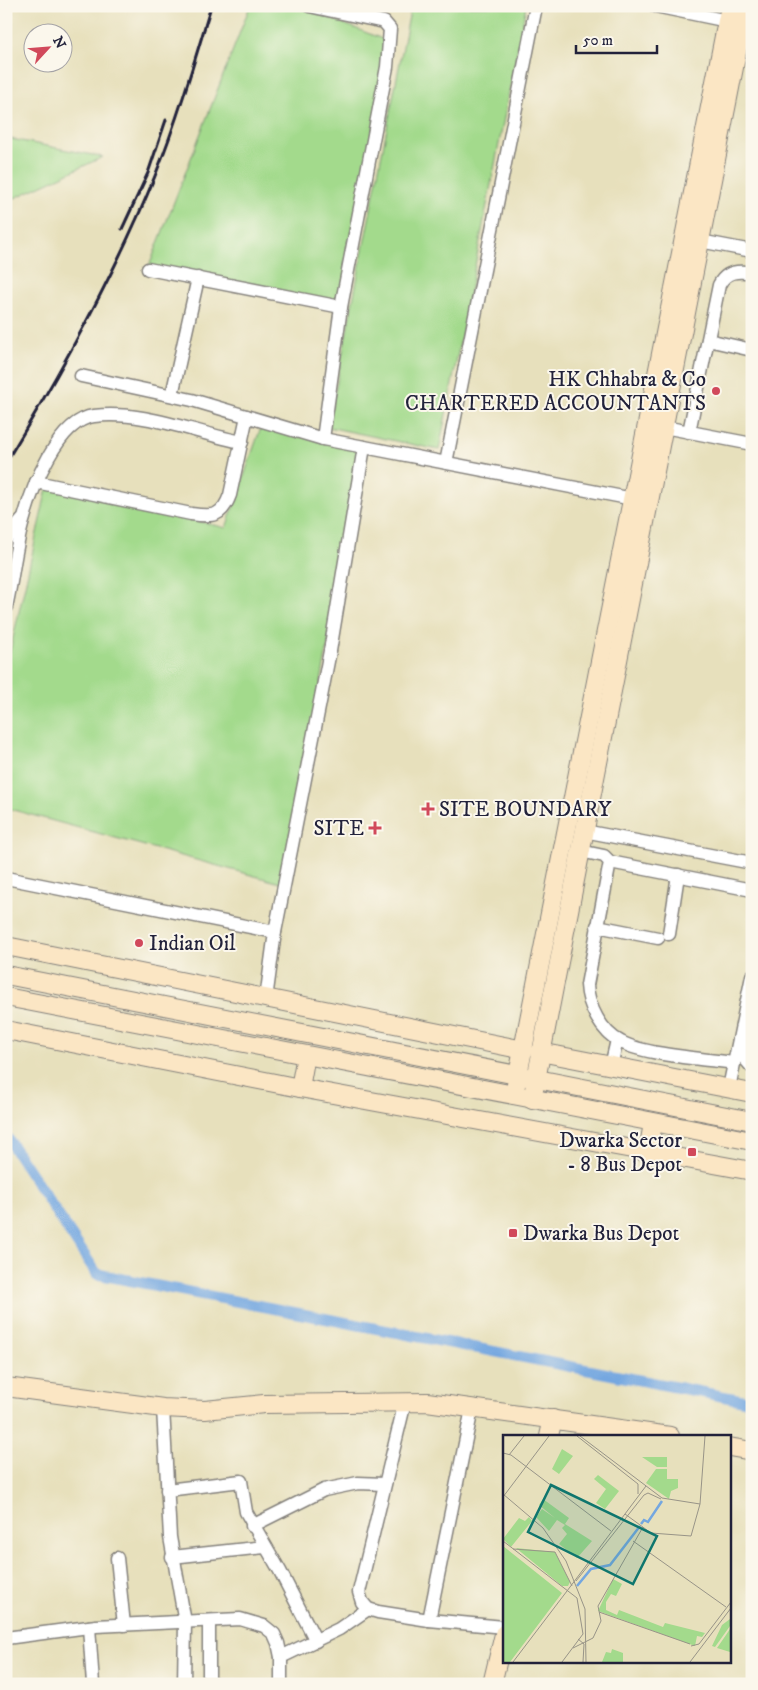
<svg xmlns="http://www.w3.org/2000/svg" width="758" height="1690" font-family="'IM FELL DW Pica',serif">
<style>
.green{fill:#a3da8c;stroke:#627e64}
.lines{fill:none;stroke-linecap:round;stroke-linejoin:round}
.canal{stroke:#74a7e0;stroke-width:11}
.street-casing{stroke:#84817c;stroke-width:15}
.secondary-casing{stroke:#84817c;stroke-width:20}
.street{stroke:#fff;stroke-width:12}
.secondary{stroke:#fbe6c4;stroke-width:18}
.rail{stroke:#22223b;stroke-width:3}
.poi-dot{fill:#d1495b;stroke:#fbf7ec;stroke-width:2}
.labels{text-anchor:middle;stroke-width:4;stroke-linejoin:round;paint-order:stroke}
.poi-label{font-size:21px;fill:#22223b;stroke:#fbf7ec;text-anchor:end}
.inset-river{fill:none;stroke:#74a7e0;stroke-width:2.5}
.inset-road{fill:none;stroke:#989488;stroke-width:1}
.view{fill:#0f766e;fill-opacity:0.15;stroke:#0f766e;stroke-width:2.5}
.inset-edge{fill:none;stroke:#22223b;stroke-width:2.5}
</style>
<rect width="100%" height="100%" fill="#fbf7ec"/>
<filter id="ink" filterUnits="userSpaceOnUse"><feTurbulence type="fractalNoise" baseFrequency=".02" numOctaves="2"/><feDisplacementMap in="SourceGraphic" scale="10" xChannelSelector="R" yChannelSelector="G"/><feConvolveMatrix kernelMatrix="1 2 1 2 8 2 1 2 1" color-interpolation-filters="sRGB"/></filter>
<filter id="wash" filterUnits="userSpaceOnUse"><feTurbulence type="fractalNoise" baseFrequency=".0096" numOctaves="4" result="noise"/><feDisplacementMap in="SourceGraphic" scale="20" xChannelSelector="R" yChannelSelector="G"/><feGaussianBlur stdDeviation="1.12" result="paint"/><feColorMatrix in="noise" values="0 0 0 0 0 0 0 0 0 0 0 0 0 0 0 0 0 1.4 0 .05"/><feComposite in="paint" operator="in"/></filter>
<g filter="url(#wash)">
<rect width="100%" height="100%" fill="#e7e0bc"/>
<g class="green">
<polygon points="250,6 299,6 390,42 341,307 148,269"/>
<polygon points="411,6 526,6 439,450 328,427"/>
<polygon points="6,138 103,157 6,202"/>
<polygon points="263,421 364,447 284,884 6,808 6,669 48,484 226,528"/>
</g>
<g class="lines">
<polyline class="canal" points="6,1136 97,1274 752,1402"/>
</g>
</g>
<g filter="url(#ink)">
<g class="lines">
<defs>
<g id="street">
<polyline points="309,6 384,22 390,29 387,67 341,307 323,439"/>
<polyline points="655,6 752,26"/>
<polyline points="700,241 752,251"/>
<polyline points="148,269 341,307"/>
<polyline points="708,340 752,350"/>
<polyline points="81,376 192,400 323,439 633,499"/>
<polyline points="172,395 198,278"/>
<polyline points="664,427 752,444"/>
<path d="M 689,432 L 719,285 C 726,271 738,270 752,273"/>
<polyline points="446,463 536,6"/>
<path d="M 36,482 L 191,514 C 213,517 222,517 230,495 L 247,416"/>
<polyline points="6,539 22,520"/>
<path d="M 6,607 C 13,578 15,546 24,518 C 32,488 58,420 94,416 C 143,410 195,433 242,442"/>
<polyline points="584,831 752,863"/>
<path d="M 580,851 L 604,856 L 610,862 L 587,985 C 588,1006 601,1032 621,1042 C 645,1055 705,1059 734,1063"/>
<polyline points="610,862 752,890"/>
<polyline points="6,878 275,932"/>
<polyline points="597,926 658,938"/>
<polyline points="669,934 678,875"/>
<polyline points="266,999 275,932 330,651 364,447"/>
<polyline points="748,1036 745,1059 752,1067"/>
<polyline points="611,1066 617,1040"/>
<polyline points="729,1088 752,976"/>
<polyline points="405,1402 359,1592 362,1602 368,1609 378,1612 429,1620 504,1627"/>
<polyline points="163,1408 170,1537 185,1622 184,1684"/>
<polyline points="167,1490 241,1481 246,1512 280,1571 316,1641"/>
<polyline points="252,1526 324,1490 358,1483 384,1484"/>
<polyline points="172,1557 265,1547"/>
<polyline points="117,1558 124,1625"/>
<polyline points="429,1620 472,1409"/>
<polyline points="209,1621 209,1684"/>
<polyline points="89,1627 93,1684"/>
<polyline points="6,1638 96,1626 240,1619 264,1626 274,1634 278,1643 281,1657 281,1684"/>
<polyline points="281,1657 339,1629 368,1609"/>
</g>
<g id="secondary">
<polyline points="6,946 524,1050"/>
<polyline points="6,975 752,1121"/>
<polyline points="6,997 752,1141"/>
<polyline points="6,1030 300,1088 752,1171"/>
<polyline points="540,1052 752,1093"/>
<polyline points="300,1088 306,1055"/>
<polyline points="514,1095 730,6"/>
<polyline points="532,1100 746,6"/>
<polyline points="648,1152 653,1123"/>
<polyline points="6,1387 163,1408 205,1410 264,1404 427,1402 670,1436"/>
<polyline points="549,1436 553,1419"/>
<polyline points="729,1447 752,1451"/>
<polyline points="492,1684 504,1634"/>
</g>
</defs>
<use href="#street" class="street-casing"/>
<use href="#secondary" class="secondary-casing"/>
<use href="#street" class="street"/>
<use href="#secondary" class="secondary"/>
<g class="rail">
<polyline points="122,229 148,173 166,120"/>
<path d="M 6,462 C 62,370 115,275 155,176 C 177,121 194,63 211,6"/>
</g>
</g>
</g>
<g class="poi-dot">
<circle cx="716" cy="391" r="5"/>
<path d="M425.5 801.5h5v5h5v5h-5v5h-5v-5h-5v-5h5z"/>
<path d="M372.5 820.5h5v5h5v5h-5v5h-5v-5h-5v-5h5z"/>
<circle cx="139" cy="943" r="5"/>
<rect x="687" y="1147" width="10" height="10" rx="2.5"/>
<rect x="508" y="1228" width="10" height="10" rx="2.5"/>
</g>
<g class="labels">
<g class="poi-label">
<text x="706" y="386">HK Chhabra &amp; Co<tspan x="706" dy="24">CHARTERED ACCOUNTANTS</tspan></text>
<text x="439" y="816" text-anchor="start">SITE BOUNDARY</text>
<text x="364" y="835">SITE</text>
<text x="149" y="950" text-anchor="start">Indian Oil</text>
<text x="682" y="1147">Dwarka Sector<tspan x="682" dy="24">- 8 Bus Depot</tspan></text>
<text x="523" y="1240" text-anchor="start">Dwarka Bus Depot</text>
</g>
</g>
<g transform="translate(503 1435)">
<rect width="228" height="228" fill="#e7e0bc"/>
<path d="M 59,14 L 70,21 L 56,39 L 49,34 ZM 139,22 L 164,22 L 164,32 L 154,32 ZM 153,34 L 164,34 L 164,44 L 175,44 L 175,53 L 168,56 L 166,64 L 143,48 ZM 95,40 L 116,56 L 102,74 L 93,68 L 103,54 L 91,44 ZM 40,64 L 66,83 L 62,89 L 89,106 L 74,123 L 56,109 L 64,99 L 59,93 L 62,90 L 54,85 L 46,96 L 33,82 L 39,74 L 52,83 L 36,70 ZM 26,82 L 29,86 L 8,112 L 0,104 L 16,83 L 22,86 ZM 0,111 L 59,158 L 7,227 L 0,227 ZM 13,113 L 52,117 L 67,147 L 65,151 L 59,151 ZM 110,144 L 119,149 L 113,161 L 108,159 L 103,167 L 103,175 L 114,180 L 116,175 L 160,192 L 162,188 L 202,198 L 199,202 L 194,201 L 192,211 L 95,176 ZM 227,184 L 227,191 L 212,212 L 209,211 L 219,190 ZM 227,194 L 227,217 L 214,213 L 223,200 ZM 109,214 L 120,218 L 120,227 L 99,227 L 103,217 L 108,218 Z" fill="#a3da8c"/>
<path class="inset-river" d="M 138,89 L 141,85 L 145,87 L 159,66M 74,151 L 88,134 L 107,130 L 137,91"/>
<path class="inset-road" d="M 74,1 L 135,49 L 135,59M 77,1 L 159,63 L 197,69 L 188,101 L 148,98 L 122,79M 0,18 L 8,20 L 108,96M 6,20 L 21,1M 0,59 L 40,93 L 63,126 L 82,174 L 83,227M 0,62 L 46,1M 197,69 L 202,1M 0,106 L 74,163 L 80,199 L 59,227M 130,106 L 223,172M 10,114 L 52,117 L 69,151M 73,146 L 141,60 L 145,58 L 158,64M 64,156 L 143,51M 96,177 L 187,209M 75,204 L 81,209 L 80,227M 188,211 L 196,209 L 228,167M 70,213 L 90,203 L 98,186 L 95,171 L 140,92M 10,227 L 64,156M 187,227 L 228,173"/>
<path class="view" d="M 48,50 L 154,101 L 130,149 L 25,97 Z"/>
<rect width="228" height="228" class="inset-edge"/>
</g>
<rect width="758" height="1690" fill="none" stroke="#fbf7ec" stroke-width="25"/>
<g transform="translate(48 48) rotate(64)"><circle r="24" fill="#fbf7ec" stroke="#a4a2a5"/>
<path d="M0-4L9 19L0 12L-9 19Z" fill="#d1495b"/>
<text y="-8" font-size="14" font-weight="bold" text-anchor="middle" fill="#22223b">N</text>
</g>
<path d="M576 45v8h81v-8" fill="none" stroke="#22223b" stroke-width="2.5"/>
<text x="583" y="45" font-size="15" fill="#22223b" stroke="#fbf7ec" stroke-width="4" paint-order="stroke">50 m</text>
</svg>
